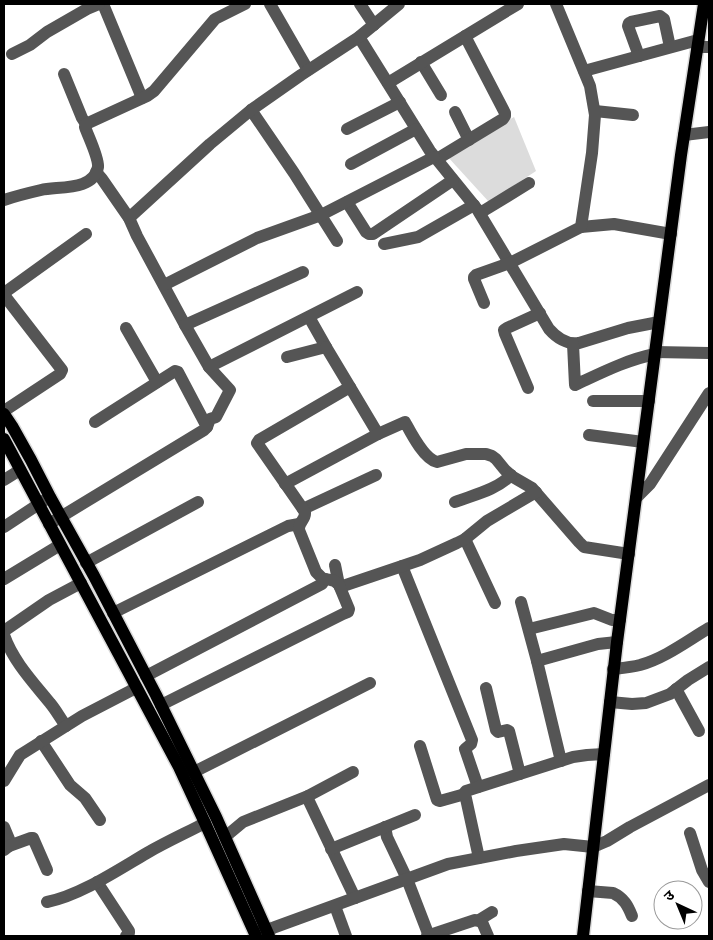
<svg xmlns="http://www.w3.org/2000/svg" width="713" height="940" font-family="Cabin,'Noto Sans Devanagari',sans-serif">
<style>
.green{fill:#dcdcdc}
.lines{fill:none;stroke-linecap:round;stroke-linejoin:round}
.major-casing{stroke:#dbdbdb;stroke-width:15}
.minor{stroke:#555;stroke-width:12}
.major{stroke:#000;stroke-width:12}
</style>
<rect width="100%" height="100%" fill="#fff"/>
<polygon class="green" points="514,117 536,171 489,202 447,156"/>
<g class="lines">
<defs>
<g id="major">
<polyline points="4,414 12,426 31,460 50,497 94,576 156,695 216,817 269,936"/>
<polyline points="4,439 179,767 205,823 256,936"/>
<polyline points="583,936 617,642 681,155 704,4"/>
</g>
</defs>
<use href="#major" class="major-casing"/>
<g class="minor">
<polyline points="103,4 142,98"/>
<polyline points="270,4 308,70"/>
<polyline points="360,4 374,25"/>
<path d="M 359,37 L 430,151 L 477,209 L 549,329 C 556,337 567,345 579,343 L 628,328 L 659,322"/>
<polyline points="697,47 709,47"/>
<polyline points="12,54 30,45 47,32 87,9 99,4"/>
<polyline points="639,56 628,26 629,23 631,22 660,16 664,19 670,47"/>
<polyline points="421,62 441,95"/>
<polyline points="584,71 698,40"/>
<polyline points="64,74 82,118 86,124"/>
<polyline points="388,83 518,4"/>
<polyline points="251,110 294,173 337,241"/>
<polyline points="595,111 633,115"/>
<polyline points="455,112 469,140"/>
<polyline points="347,129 400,102"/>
<polyline points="684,135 709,132"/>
<polyline points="437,159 503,119 505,116 505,113 465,36"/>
<polyline points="351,164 416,129"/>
<polyline points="96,172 102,179 129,218 137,236 185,325 209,367 230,390 216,417 210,419 207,427"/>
<path d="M 4,200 C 16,196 28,193 41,190 C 58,186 94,191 98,167 C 99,158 88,136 85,127 L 86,124 L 147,96 L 154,91 L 215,19 L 245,4"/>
<polyline points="347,202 366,232 369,234 373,234 453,180"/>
<polyline points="480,213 529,183"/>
<polyline points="129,218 210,144 251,110 301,75 359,37 399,4"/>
<polyline points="581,227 614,224 671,234"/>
<polyline points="384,244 418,237 474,205"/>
<polyline points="164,285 257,238 321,215 434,157"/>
<polyline points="4,293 86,234"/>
<polyline points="4,295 62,370 60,374 4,411"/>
<polyline points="484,303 474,279 474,277 476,275 510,263 581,227 592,153 595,115 590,86 556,4"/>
<polyline points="185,325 303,272"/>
<polyline points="126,328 157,382"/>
<path d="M 573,344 L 575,385 C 601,373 626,360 655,354"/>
<polyline points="655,352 709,353"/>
<polyline points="287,357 326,347 309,317"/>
<polyline points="209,367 357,292"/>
<polyline points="350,387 378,434"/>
<polyline points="528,388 505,334 504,330 507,328 540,313"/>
<polyline points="593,401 649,401"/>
<polyline points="589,435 643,442"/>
<polyline points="4,480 20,470"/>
<path d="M 285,484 L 378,434 L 405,422 C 411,433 424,459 437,462 L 466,454 L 486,454 L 492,456 L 496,459 L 505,470 L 513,477 L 532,488 L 579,542 L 584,547 L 629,554"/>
<polyline points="636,498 650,484 709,393"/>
<path d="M 455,502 C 473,495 497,490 511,475"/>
<polyline points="303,509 376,475"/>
<polyline points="49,524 204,430 207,427 178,372 175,371 95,422"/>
<polyline points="4,527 48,498"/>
<polyline points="465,539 495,603"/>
<polyline points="86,563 198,502"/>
<polyline points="335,565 339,585"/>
<polyline points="402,566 472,740 471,744 465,749 478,787"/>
<polyline points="4,579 60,545"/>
<polyline points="340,587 420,560 457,543 465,539 487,521 536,492"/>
<polyline points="521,602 537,661 561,761"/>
<polyline points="113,613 288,526 299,524"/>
<polyline points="529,629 594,613 612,620 620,620"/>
<polyline points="4,631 49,600 81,583"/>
<path d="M 4,635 C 13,661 33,682 50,703 C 56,710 60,718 66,726"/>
<polyline points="537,661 598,644 617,642"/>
<path d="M 613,669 C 622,668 632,667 640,665 C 665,658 687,641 709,628"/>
<polyline points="146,676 322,584 325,579"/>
<polyline points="486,688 496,730 498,732 507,730 509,731 520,774"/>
<polyline points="676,689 699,731"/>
<polyline points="610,702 632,704 646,703 670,694 688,680 709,667"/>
<path d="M 161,705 L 343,614 L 348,612 L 349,609 L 339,585 C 334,578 329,581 322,578 L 316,572 L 299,530 C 298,522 306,520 305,512 L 257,443 L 259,440 L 350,387 L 326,347"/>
<polyline points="41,741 70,785 85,798 100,820"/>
<polyline points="420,746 437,800 440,801 465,794"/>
<polyline points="194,772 370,683"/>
<polyline points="353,772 308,796 307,797 355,898"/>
<polyline points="4,781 20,755 82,716 136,688"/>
<polyline points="4,827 9,839 9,846 4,850"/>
<polyline points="385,827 387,837 407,879 429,936"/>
<polyline points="690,833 702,870 709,882"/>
<polyline points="225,837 243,822 308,796"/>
<polyline points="9,846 31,838 33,838 47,870"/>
<polyline points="331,849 415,815"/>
<polyline points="479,858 465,794 465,792 466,791 573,757 587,755 604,754"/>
<polyline points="97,882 129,931 129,933 126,936"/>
<path d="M 588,891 L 613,893 C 624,898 628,906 632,916"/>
<path d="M 47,902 C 79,896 118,870 147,853 C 166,842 186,833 205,823"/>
<polyline points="335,906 346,936"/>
<polyline points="479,920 492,912"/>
<polyline points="256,933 267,930 448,864 516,851 564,844 593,847 607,841 630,827 709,785"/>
<polyline points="427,936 475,920 482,922 488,936"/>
</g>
<use href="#major" class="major"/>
</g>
<rect width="713" height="940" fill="none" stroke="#000000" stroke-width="10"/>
<g transform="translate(678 905) rotate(316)"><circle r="24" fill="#ffffff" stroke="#999999"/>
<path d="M0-4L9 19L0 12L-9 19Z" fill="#000000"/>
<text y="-8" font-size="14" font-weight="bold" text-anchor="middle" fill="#000000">उ</text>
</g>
</svg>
